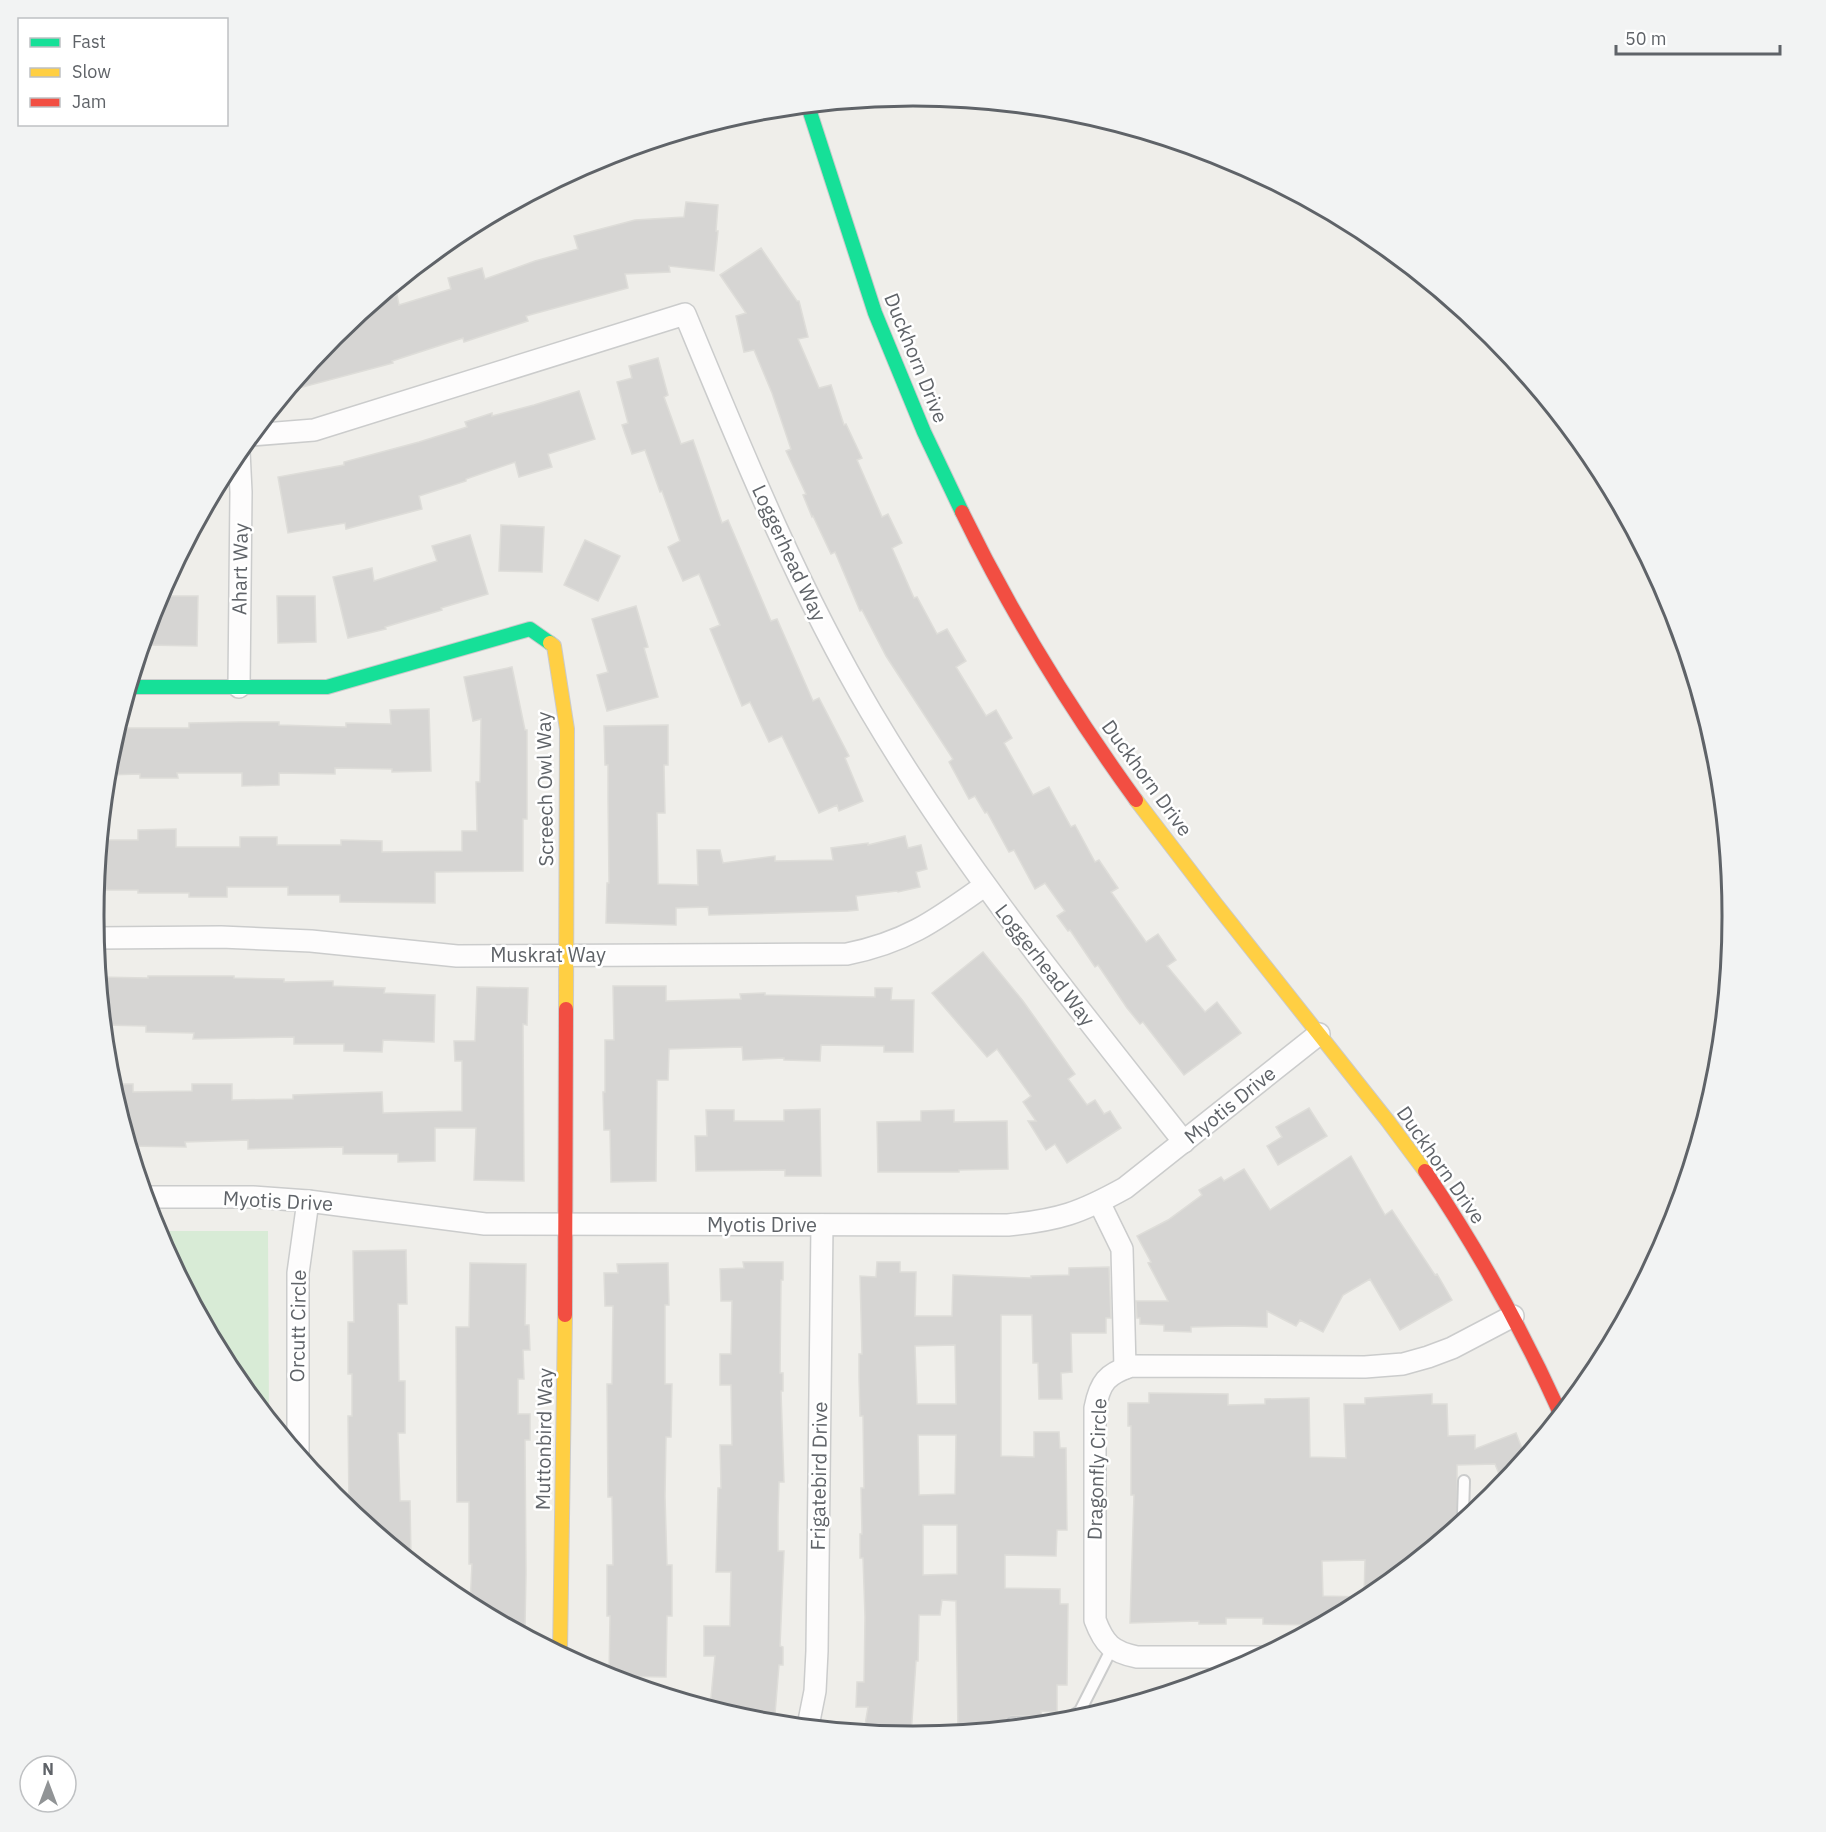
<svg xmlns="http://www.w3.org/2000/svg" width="1826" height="1832" font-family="'IBM Plex Sans',sans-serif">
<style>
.green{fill:#d8ebd6}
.building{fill:#d6d5d3;stroke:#deddd9;stroke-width:1.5;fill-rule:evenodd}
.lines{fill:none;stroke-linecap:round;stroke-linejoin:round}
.lane-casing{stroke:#cbcccc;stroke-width:14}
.street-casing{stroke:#cbcccc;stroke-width:24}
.fast-casing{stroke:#cacacb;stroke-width:16}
.slow-casing{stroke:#cacacb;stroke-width:16}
.jam-casing{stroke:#cacacb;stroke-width:16}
.lane{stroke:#fdfcfc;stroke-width:10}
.street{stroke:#fdfcfc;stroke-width:21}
.fast{stroke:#16e098;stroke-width:14}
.slow{stroke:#ffcf43;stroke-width:14}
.jam{stroke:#f24e42;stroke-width:14}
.labels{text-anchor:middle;stroke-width:5;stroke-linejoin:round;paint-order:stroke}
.street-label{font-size:20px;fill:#5f6368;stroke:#fff}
.rim{fill:none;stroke:#5f6368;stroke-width:3}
</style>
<rect width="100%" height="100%" fill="#efeeea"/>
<polygon class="green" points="156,1231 268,1231 269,1418 231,1371"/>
<g class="building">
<polygon points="686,202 718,205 716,231 718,231 714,271 669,266 670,272 625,274 628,288 526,316 528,321 476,338 464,342 463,338 392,361 393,363 288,391 333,336 377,300 397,295 399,305 451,289 448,278 482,268 485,279 535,261 578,249 574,236 635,220 684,217"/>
<polygon points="761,248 797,301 799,301 808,337 798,339 819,388 831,385 844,425 846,424 862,458 857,460 882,517 888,514 902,543 892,548 914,598 917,597 937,634 947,629 966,661 956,667 986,716 996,710 1012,738 1004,743 1033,795 1049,787 1071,827 1075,825 1095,862 1099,860 1118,888 1111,892 1146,942 1158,934 1176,960 1167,966 1205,1012 1217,1002 1241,1033 1184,1075 1143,1022 1140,1024 1127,1008 1098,965 1095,967 1070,930 1068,931 1057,916 1065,911 1045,883 1035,889 1014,850 1009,852 987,812 985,813 975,796 969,799 949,762 953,759 886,656 862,610 860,611 835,552 831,554 813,516 812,517 803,495 806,494 786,451 791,449 772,393 754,350 744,352 736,316 746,313 720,275"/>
<polygon points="658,358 668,395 664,397 681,444 693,440 722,523 728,520 771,621 777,619 813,701 819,698 849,756 845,758 863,801 839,811 837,805 819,813 782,736 769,742 750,702 742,706 710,629 720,625 699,574 683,581 668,547 680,541 662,491 660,492 645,450 632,454 622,425 628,423 617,382 632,378 629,366"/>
<polygon points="579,391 595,439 548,454 552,467 519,477 515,462 466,479 466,481 419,496 422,509 346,529 345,523 288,533 278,477 344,465 344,462 419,442 467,427 465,422 492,413 492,416 534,405"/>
<polygon points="501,525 544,527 542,572 499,571"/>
<polygon points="470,535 488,594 441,608 442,610 385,627 386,629 348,638 333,577 372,568 374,581 437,561 432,546"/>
<polygon points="585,540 620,556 598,601 564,585"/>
<polygon points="160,596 198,596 197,646 146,645 147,631 150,621 159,621"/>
<polygon points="277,596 315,596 316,642 278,643"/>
<polygon points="636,606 648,647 644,648 658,697 607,711 597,675 608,672 592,619"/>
<polygon points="512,667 525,730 527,730 527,819 523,819 523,871 435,872 435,903 340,902 340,895 288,895 288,887 227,887 227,897 189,897 189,893 138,893 138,890 96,890 100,840 138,840 138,830 176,829 176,847 240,847 240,837 277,837 277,845 341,845 341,840 382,841 382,852 462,851 462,831 477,831 476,782 480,782 481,719 473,721 464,677"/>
<polygon points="429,709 431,771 392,772 392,769 335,768 335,774 279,773 279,785 242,786 242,773 177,773 178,778 140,778 140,774 107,775 109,756 117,728 189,728 189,723 241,722 279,722 279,725 346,727 346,723 391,724 390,710"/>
<polygon points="668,725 668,765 664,765 665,813 657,813 658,884 698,885 697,850 720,850 723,863 775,856 775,861 833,860 831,848 868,843 868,845 905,836 908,848 921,845 927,869 916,872 920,887 898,892 897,891 856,896 858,910 848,911 709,915 708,907 676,908 676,925 606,923 607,883 609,883 608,799 608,765 605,765 604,726"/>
<polygon points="983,952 1023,1001 1075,1074 1068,1079 1087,1105 1095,1100 1104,1114 1110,1111 1121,1128 1067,1163 1055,1144 1046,1150 1028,1121 1036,1121 1023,1102 1031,1096 997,1049 987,1057 932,993"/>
<polygon points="148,976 234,976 234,978 284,979 284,982 333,981 333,986 385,988 384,993 435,995 434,1042 383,1040 382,1052 344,1051 344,1044 294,1044 294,1037 193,1039 194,1033 146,1032 146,1026 104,1025 99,977 148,978"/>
<polygon points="613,986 666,986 666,1001 741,999 740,994 765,993 765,995 875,997 875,988 892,988 891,1000 914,1000 913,1052 884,1052 884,1046 821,1045 820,1061 784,1060 784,1058 743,1060 742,1047 669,1049 668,1080 657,1080 656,1181 611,1182 610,1130 604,1130 603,1092 605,1092 605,1040 614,1040"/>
<polygon points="477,987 528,988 527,1025 523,1024 524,1181 474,1180 476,1128 435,1128 435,1161 398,1162 398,1154 343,1154 343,1147 248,1149 248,1140 185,1142 186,1147 130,1146 111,1084 133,1084 133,1092 192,1091 192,1084 232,1084 232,1100 293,1099 293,1095 382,1092 383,1113 462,1111 462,1061 455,1061 454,1041 475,1041"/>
<polygon points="1309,1108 1327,1136 1278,1165 1267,1146 1282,1137 1276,1127"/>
<polygon points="820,1109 821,1176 785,1176 785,1170 696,1171 695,1136 707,1136 706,1110 734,1110 734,1121 784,1121 784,1110"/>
<polygon points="954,1110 954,1122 1007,1121 1008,1169 959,1170 959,1172 878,1172 877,1122 921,1121 921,1111"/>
<polygon points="1351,1156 1385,1215 1392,1210 1435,1275 1437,1274 1452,1300 1400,1330 1370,1279 1343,1295 1323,1332 1300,1320 1296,1326 1267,1311 1267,1327 1236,1326 1191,1327 1191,1332 1164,1331 1164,1325 1140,1324 1140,1318 1137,1318 1136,1301 1168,1301 1148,1263 1151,1262 1137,1236 1168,1220 1202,1195 1199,1190 1221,1177 1224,1181 1244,1169 1270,1210"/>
<polygon points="406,1250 407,1304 398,1304 399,1381 405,1381 405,1433 398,1433 400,1501 410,1501 411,1559 349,1509 348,1416 352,1416 352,1374 348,1374 348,1322 354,1322 353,1251"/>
<polygon points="743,1262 783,1262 783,1280 781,1280 780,1373 783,1373 783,1391 781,1391 784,1482 779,1482 778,1517 778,1551 784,1551 780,1646 783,1647 783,1665 779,1665 775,1714 710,1707 715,1656 704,1656 704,1626 730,1626 731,1572 716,1572 718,1488 721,1488 720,1445 732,1445 731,1385 720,1385 720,1354 731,1354 732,1301 721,1301 720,1269 744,1268"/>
<path d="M 877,1262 L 900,1262 L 900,1272 L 916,1272 L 915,1316 L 952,1316 L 953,1275 L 1031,1278 L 1031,1276 L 1069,1275 L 1069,1268 L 1109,1267 L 1111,1318 L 1106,1318 L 1106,1333 L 1071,1333 L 1072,1372 L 1061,1373 L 1062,1399 L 1039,1399 L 1038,1363 L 1033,1363 L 1032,1315 L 1001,1315 L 1001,1456 L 1034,1457 L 1034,1432 L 1059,1432 L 1060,1448 L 1066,1448 L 1067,1530 L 1057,1530 L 1056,1556 L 1005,1555 L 1005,1588 L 1060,1589 L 1060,1604 L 1068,1604 L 1067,1685 L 1057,1685 L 1057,1712 L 1041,1711 L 1042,1716 L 1011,1716 L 1005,1720 L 1006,1727 L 958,1732 L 956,1601 L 942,1600 L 940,1615 L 919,1615 L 918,1661 L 916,1661 L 911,1736 L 864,1731 L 868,1707 L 856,1707 L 857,1682 L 864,1682 L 865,1617 L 863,1558 L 860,1558 L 860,1534 L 862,1534 L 861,1488 L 864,1488 L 863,1416 L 860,1416 L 859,1378 L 859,1354 L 862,1354 L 860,1276 L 876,1277 ZM 955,1345 L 956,1404 L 917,1404 L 915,1346 ZM 918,1435 L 956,1435 L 955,1494 L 919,1495 ZM 923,1525 L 957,1525 L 957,1574 L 923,1575 Z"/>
<polygon points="470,1263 526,1264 525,1325 529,1325 530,1350 523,1350 524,1379 518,1379 518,1414 530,1414 530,1440 525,1440 526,1573 525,1626 510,1626 470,1605 472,1564 469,1564 469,1502 457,1502 456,1327 469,1327"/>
<polygon points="668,1263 669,1305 665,1305 665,1384 672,1384 671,1437 666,1437 665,1496 667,1565 672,1565 672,1616 667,1616 666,1677 609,1676 610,1616 607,1616 607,1565 613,1565 612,1497 608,1497 607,1384 612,1384 613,1306 605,1306 604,1273 618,1273 617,1264"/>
<path d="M 1149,1393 L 1228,1394 L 1228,1405 L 1265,1404 L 1265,1399 L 1309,1398 L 1310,1457 L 1346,1458 L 1344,1404 L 1365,1404 L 1365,1398 L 1432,1394 L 1432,1404 L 1447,1404 L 1448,1436 L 1475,1435 L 1475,1449 L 1516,1433 L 1525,1456 L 1503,1484 L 1495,1464 L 1457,1465 L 1457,1525 L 1368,1598 L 1317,1625 L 1263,1624 L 1263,1618 L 1226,1618 L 1226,1624 L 1199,1624 L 1199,1621 L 1130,1623 L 1134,1495 L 1131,1495 L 1131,1426 L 1128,1426 L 1128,1403 L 1149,1403 ZM 1365,1560 L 1364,1597 L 1323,1596 L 1322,1561 Z"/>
</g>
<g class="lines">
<defs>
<g id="lane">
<polyline points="1464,1481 1463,1514 1478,1508"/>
<polyline points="1065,1721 1080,1711 1112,1648"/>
<polyline points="1012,1723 1045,1723"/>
</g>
<g id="street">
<path d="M 252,435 L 314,430 L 685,314 C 741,449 796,585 871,712 C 962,866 1073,1001 1184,1142"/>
<polyline points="239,687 241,492 239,451"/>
<path d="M 95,938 L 221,937 L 311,941 L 457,956 L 847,954 C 907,942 936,920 984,886"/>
<path d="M 146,1197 L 253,1197 L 308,1201 L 485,1224 L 1008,1225 C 1059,1220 1080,1213 1125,1188 L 1319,1034"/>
<polyline points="1099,1202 1122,1249 1125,1368"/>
<polyline points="298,1453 298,1273 308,1201"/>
<path d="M 1259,1657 L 1137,1657 C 1112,1652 1104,1644 1095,1620 L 1095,1408 C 1100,1382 1107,1374 1131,1366 L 1365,1367 L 1403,1364 L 1428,1357 L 1452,1348 L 1513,1316"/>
<polyline points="808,1726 815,1691 817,1651 822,1225"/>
</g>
<g id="fast">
<polyline points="808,106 875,313 924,432 962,512"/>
<polyline points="130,687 327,687 530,629 550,643"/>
</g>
<g id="slow">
<polyline points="550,643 554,646 567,729 566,1009"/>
<polyline points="1136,800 1215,903 1387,1120 1425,1171"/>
<polyline points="560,1653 565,1315"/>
</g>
<g id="jam">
<path d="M 962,512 C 1011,613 1070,709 1136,800"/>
<path d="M 1425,1171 C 1477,1248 1522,1329 1560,1413"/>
<polyline points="565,1315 566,1009"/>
</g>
</defs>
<use href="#lane" class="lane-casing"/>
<use href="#street" class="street-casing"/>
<use href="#fast" class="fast-casing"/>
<use href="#slow" class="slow-casing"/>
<use href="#jam" class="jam-casing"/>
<use href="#lane" class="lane"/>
<use href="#street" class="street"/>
<use href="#fast" class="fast"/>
<use href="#slow" class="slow"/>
<use href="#jam" class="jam"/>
</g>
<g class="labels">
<g class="street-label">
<text transform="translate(916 358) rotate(68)" y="7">Duckhorn Drive</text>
<text transform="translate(789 553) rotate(65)" y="7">Loggerhead Way</text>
<text transform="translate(240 569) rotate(-89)" y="7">Ahart Way</text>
<text transform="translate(1147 778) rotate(54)" y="7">Duckhorn Drive</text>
<text transform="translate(545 789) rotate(-91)" y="7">Screech Owl Way</text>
<text x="548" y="962">Muskrat Way</text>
<text transform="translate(1045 965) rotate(52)" y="7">Loggerhead Way</text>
<text transform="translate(1230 1105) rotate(-39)" y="7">Myotis Drive</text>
<text transform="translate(1441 1165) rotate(55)" y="7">Duckhorn Drive</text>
<text transform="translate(278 1201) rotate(3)" y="7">Myotis Drive</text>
<text x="762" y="1232">Myotis Drive</text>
<text transform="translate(298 1326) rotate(-89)" y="7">Orcutt Circle</text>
<text transform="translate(544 1439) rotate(-89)" y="7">Muttonbird Way</text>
<text transform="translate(1097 1469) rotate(-88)" y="7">Dragonfly Circle</text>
<text transform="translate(819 1476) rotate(-89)" y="7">Frigatebird Drive</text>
</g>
</g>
<path d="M0 0H1826V1832H0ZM913 106H913A809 809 0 0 1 1722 915V917A809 809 0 0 1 913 1726H913A809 809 0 0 1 104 917V915A809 809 0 0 1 913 106Z" fill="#f2f3f3" fill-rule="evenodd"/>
<path class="rim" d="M913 106H913A809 809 0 0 1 1722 915V917A809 809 0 0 1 913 1726H913A809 809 0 0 1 104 917V915A809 809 0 0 1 913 106Z"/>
<rect x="18" y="18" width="210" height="108" fill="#ffffff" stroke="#bfc1c3" stroke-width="1.5"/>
<rect x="30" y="38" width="30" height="9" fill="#16e098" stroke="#bfc1c3" stroke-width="1.5"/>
<text x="72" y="48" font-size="18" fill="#5f6368">Fast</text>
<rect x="30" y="68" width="30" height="9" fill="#ffcf43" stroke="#bfc1c3" stroke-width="1.5"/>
<text x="72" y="78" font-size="18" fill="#5f6368">Slow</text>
<rect x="30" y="98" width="30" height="9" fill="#f24e42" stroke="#bfc1c3" stroke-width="1.5"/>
<text x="72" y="108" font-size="18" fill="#5f6368">Jam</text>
<g transform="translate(48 1784)"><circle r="28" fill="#ffffff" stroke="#bfc1c3" stroke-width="1.5"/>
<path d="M0-4.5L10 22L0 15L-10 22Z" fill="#919496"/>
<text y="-9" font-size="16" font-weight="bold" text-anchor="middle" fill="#5f6368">N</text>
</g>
<path d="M1616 45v9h164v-9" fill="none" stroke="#5f6368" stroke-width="3"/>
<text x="1625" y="45" font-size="18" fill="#5f6368" stroke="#ffffff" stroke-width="4.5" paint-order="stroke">50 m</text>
</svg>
